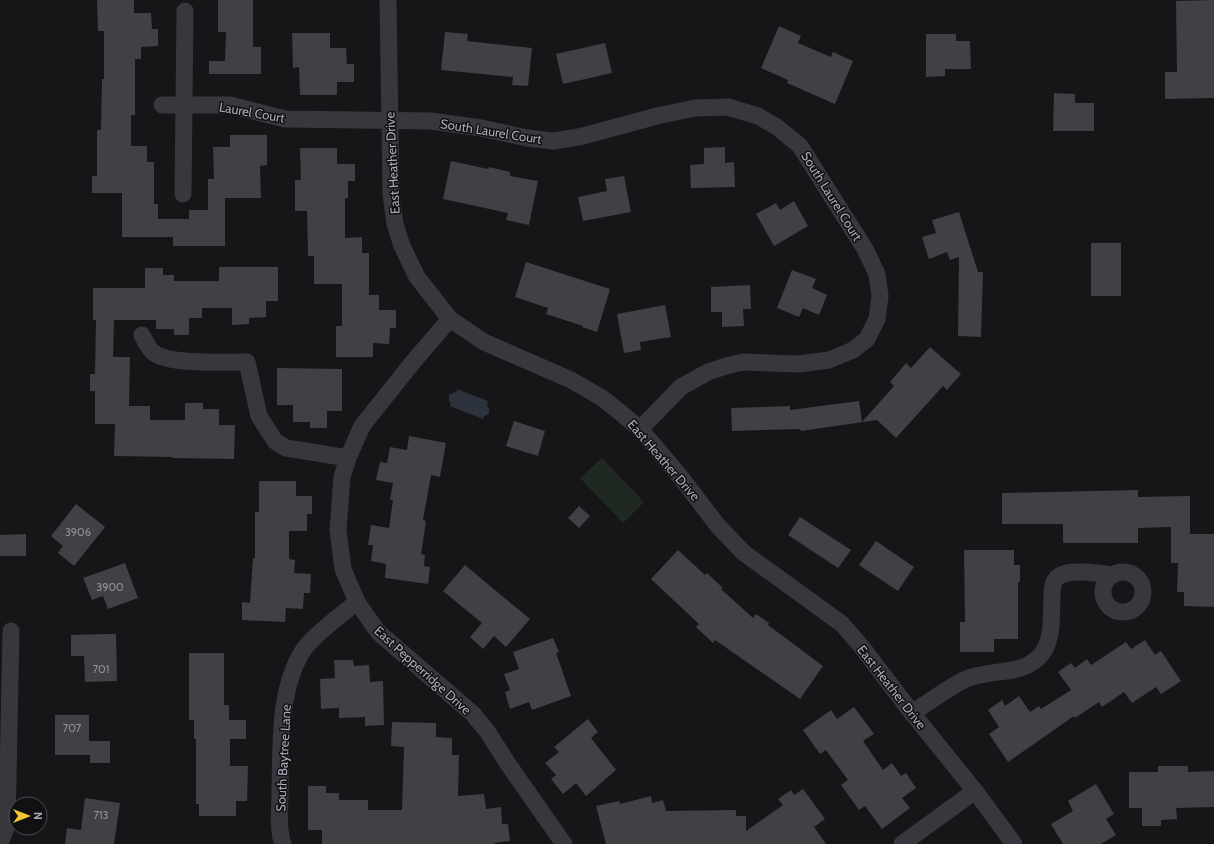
<svg xmlns="http://www.w3.org/2000/svg" width="1214" height="844" font-family="Cabin,sans-serif">
<style>
.green{fill:#202822}
.water{fill:#2c333c}
.building{fill:#404045}
.lines{fill:none;stroke-linecap:round;stroke-linejoin:round}
.minor{stroke:#37373d;stroke-width:17}
.labels{text-anchor:middle;stroke-width:3;stroke-linejoin:round;paint-order:stroke}
.number-label{font-size:11px;fill:#8e909b}
.street-label{font-size:13px;fill:#a8abb8;stroke:#111113}
</style>
<rect width="100%" height="100%" fill="#161618"/>
<polygon class="green" points="602,458 644,502 623,523 580,478"/>
<polygon class="water" points="457,389 488,401 487,405 489,408 489,414 484,416 483,419 450,406 451,403 449,401 449,395 457,391"/>
<g class="building">
<polygon points="97,0 134,0 134,13 151,13 152,29 158,29 158,46 141,47 141,59 135,59 135,115 131,115 131,146 147,146 147,162 154,162 154,204 158,204 158,219 189,219 189,210 208,210 208,179 214,179 213,147 230,147 230,135 267,135 267,165 260,166 261,198 225,198 225,246 173,246 173,237 122,237 122,193 92,193 92,176 97,176 97,130 101,130 102,79 104,79 104,31 98,31"/>
<polygon points="218,0 253,0 253,47 261,47 261,74 209,74 209,61 225,61 226,32 218,32"/>
<polygon points="1214,0 1214,98 1165,99 1165,72 1177,72 1176,1"/>
<polygon points="779,26 801,36 798,43 831,57 833,52 853,61 835,104 787,83 788,80 761,68"/>
<polygon points="445,32 468,34 467,41 532,48 528,86 512,85 513,77 441,70"/>
<polygon points="292,33 330,33 330,48 346,48 347,64 354,64 354,82 337,82 337,95 300,95 299,67 293,68"/>
<polygon points="926,34 956,34 956,41 970,41 971,69 945,69 945,76 926,77"/>
<polygon points="605,43 612,73 563,84 556,54"/>
<polygon points="1054,93 1075,94 1075,103 1094,103 1094,131 1053,131"/>
<polygon points="725,147 725,163 734,162 735,187 691,188 690,165 704,164 704,148"/>
<polygon points="300,148 337,148 337,164 355,164 355,181 348,181 348,198 345,198 345,238 362,237 362,253 369,253 369,295 379,295 379,310 396,310 396,328 390,328 389,344 373,343 373,357 336,357 336,326 342,326 342,284 314,284 314,256 308,256 307,211 295,211 295,180 301,180"/>
<polygon points="451,161 488,169 489,167 510,172 510,176 538,181 529,225 506,220 508,213 443,199"/>
<polygon points="624,176 631,212 583,221 578,197 607,191 605,179"/>
<polygon points="794,201 808,226 774,246 756,214 776,203 780,210"/>
<polygon points="959,212 978,272 983,272 981,337 958,336 959,257 950,260 947,252 929,259 922,237 936,233 932,220"/>
<rect x="1091" y="243" width="30" height="53"/>
<polygon points="526,262 610,289 597,332 582,327 583,326 546,314 548,308 515,297"/>
<polygon points="219,267 278,267 278,301 266,301 266,317 249,318 249,324 232,325 232,308 202,308 202,318 189,318 189,335 174,335 174,329 156,329 156,320 114,320 113,357 130,357 129,406 150,406 150,420 185,420 185,403 203,403 203,409 219,409 219,425 235,425 234,459 172,458 172,457 114,456 115,424 95,424 95,391 90,391 90,374 95,374 96,320 93,320 93,288 145,288 145,268 163,268 163,275 174,275 174,281 219,281"/>
<polygon points="792,270 816,279 812,288 827,295 819,315 803,308 799,317 777,308"/>
<polygon points="750,285 751,309 743,309 744,326 722,327 722,312 711,312 711,287"/>
<polygon points="665,305 671,337 640,342 641,350 624,353 617,314"/>
<polygon points="930,347 961,374 947,390 943,386 896,438 877,420 801,431 800,429 732,431 731,408 790,406 790,410 859,401 862,422 894,386 890,382 906,363 911,368"/>
<polygon points="277,368 342,369 342,411 327,411 327,428 310,428 310,422 293,422 293,405 277,405"/>
<polygon points="514,421 545,431 538,456 506,446"/>
<polygon points="409,436 446,443 440,477 431,475 423,520 426,521 421,554 425,555 424,566 430,567 428,584 385,578 386,564 371,561 373,545 368,545 371,525 389,528 393,500 390,500 393,483 376,480 380,462 387,463 390,447 407,450"/>
<polygon points="259,481 296,481 296,496 312,496 312,514 307,514 307,531 289,531 289,559 295,560 294,573 311,574 310,593 304,593 303,609 286,608 285,622 242,620 242,602 250,603 253,558 255,558 255,512 259,512"/>
<polygon points="1138,490 1138,497 1190,496 1190,534 1214,534 1214,607 1184,606 1184,592 1177,592 1178,563 1171,563 1171,527 1138,528 1138,543 1063,543 1063,524 1002,524 1002,493"/>
<polygon points="76,504 105,527 74,566 58,553 63,546 51,536"/>
<polygon points="579,506 590,516 579,528 568,518"/>
<polygon points="800,517 851,550 838,568 788,535"/>
<polygon points="26,534 26,556 0,556 0,535"/>
<polygon points="876,541 914,567 898,591 859,565"/>
<polygon points="678,550 705,575 707,573 723,588 721,589 753,618 756,614 769,623 768,625 823,666 800,699 715,640 713,643 696,627 699,624 651,579"/>
<polygon points="964,550 1014,550 1014,565 1020,565 1020,582 1018,582 1018,639 994,639 994,652 960,652 960,622 965,622"/>
<polygon points="125,563 138,598 108,609 103,596 92,600 83,578"/>
<polygon points="465,565 530,619 506,647 494,636 483,649 470,637 482,623 443,591"/>
<polygon points="108,634 116,634 117,681 85,682 84,656 71,656 71,635"/>
<polygon points="553,638 559,652 556,653 571,696 532,710 529,702 510,709 505,692 510,690 504,674 519,669 513,652"/>
<polygon points="1145,640 1155,655 1161,651 1181,681 1161,694 1156,687 1132,703 1124,692 1102,707 1099,702 1075,718 1074,716 1008,762 989,734 999,727 988,710 1002,700 1005,706 1019,696 1030,712 1039,706 1041,709 1071,690 1058,672 1071,663 1075,668 1087,659 1091,665 1126,642 1131,649"/>
<polygon points="189,653 224,653 224,705 229,705 229,720 246,720 246,739 230,739 230,766 248,766 247,801 236,801 236,816 199,816 199,804 196,804 196,739 194,739 194,720 189,720"/>
<polygon points="334,660 353,660 354,666 369,665 370,682 383,681 384,725 365,726 365,717 339,718 339,708 321,709 320,679 335,678"/>
<polygon points="854,707 874,734 863,741 883,770 892,763 901,776 906,773 916,788 902,798 910,808 882,829 865,806 859,810 841,785 848,780 826,750 820,754 803,730 831,710 837,719"/>
<polygon points="55,715 89,715 89,741 110,741 110,763 90,763 90,755 55,755"/>
<polygon points="588,719 598,732 591,738 616,770 586,796 576,783 563,794 551,779 556,775 545,763 559,752 554,747"/>
<polygon points="392,722 436,723 436,737 452,738 452,755 459,755 458,796 484,794 486,809 501,807 502,824 508,824 510,841 494,843 494,844 322,844 322,830 308,830 308,786 326,786 326,793 339,793 339,800 368,800 368,810 402,810 404,747 391,746"/>
<polygon points="1158,766 1188,766 1188,772 1214,771 1214,807 1176,808 1177,819 1161,820 1161,826 1142,826 1142,808 1129,808 1129,772 1158,772"/>
<polygon points="1096,784 1114,814 1106,819 1116,835 1101,844 1063,844 1051,824 1073,811 1068,801"/>
<polygon points="803,789 825,819 814,827 826,844 606,844 596,806 619,801 620,804 651,796 652,803 663,800 666,811 736,810 736,816 746,816 746,831 783,805 778,799 791,790 794,795"/>
<polygon points="85,798 120,803 114,844 65,844 67,828 81,830"/>
</g>
<g class="lines">
<g class="minor">
<polyline points="388,0 391,194 395,224 402,246 417,277 450,319 484,342 571,380 602,398 621,413 640,429 679,475 718,526 744,553 842,624 861,646 912,713 975,791 1014,844"/>
<polyline points="162,105 230,105 285,119 431,121 481,128 527,138 553,141 579,137 657,116 695,108 728,107 758,116 777,127 800,146 865,249 877,274 880,296 877,319 867,339 853,350 829,360 799,364 743,362 726,366 708,372 681,387 640,429"/>
<polyline points="183,194 185,11"/>
<polyline points="450,319 413,362 362,426 348,458 342,477 338,530 343,569 357,602 378,632 473,714 487,731 508,764 564,844"/>
<path d="M 142,335 C 145,341 149,350 154,353 C 171,365 225,362 247,362 L 259,416 L 275,441 L 286,448 L 348,458"/>
<circle cx="1123" cy="592" r="20"/>
<path d="M 912,713 C 928,703 949,687 966,679 C 989,669 1019,676 1038,658 C 1054,644 1051,616 1052,597 C 1052,591 1052,584 1056,579 C 1062,571 1075,572 1084,572 C 1094,573 1102,573 1112,575"/>
<polyline points="0,843 7,826 11,631"/>
<path d="M 283,844 C 277,829 280,808 280,792 C 281,747 278,688 304,649 C 316,633 341,615 357,602"/>
<polyline points="902,844 975,791"/>
</g>
</g>
<g class="labels">
<g class="number-label">
<text x="78" y="536">3906</text>
<text x="110" y="591">3900</text>
<text x="101" y="673">701</text>
<text x="72" y="732">707</text>
<text x="101" y="819">713</text>
</g>
<g class="street-label">
<text transform="translate(252 112) rotate(10)" y="5">Laurel Court</text>
<text transform="translate(491 131) rotate(9)" y="5">South Laurel Court</text>
<text transform="translate(392 163) rotate(-93)" y="5">East Heather Drive</text>
<text transform="translate(832 196) rotate(58)" y="5">South Laurel Court</text>
<text transform="translate(664 460) rotate(49)" y="5">East Heather Drive</text>
<text transform="translate(423 670) rotate(42)" y="5">East Pepperridge Drive</text>
<text transform="translate(892 687) rotate(52)" y="5">East Heather Drive</text>
<text transform="translate(283 758) rotate(-87)" y="5">South Baytree Lane</text>
</g>
</g>
<g transform="translate(28 816) rotate(90)"><circle r="19" fill="#111113" stroke="#4d4f55"/>
<path d="M0-3L7 15L0 10L-7 15Z" fill="#f1c834"/>
<text y="-6" font-size="11" font-weight="bold" text-anchor="middle" fill="#a8abb8">N</text>
</g>
</svg>
